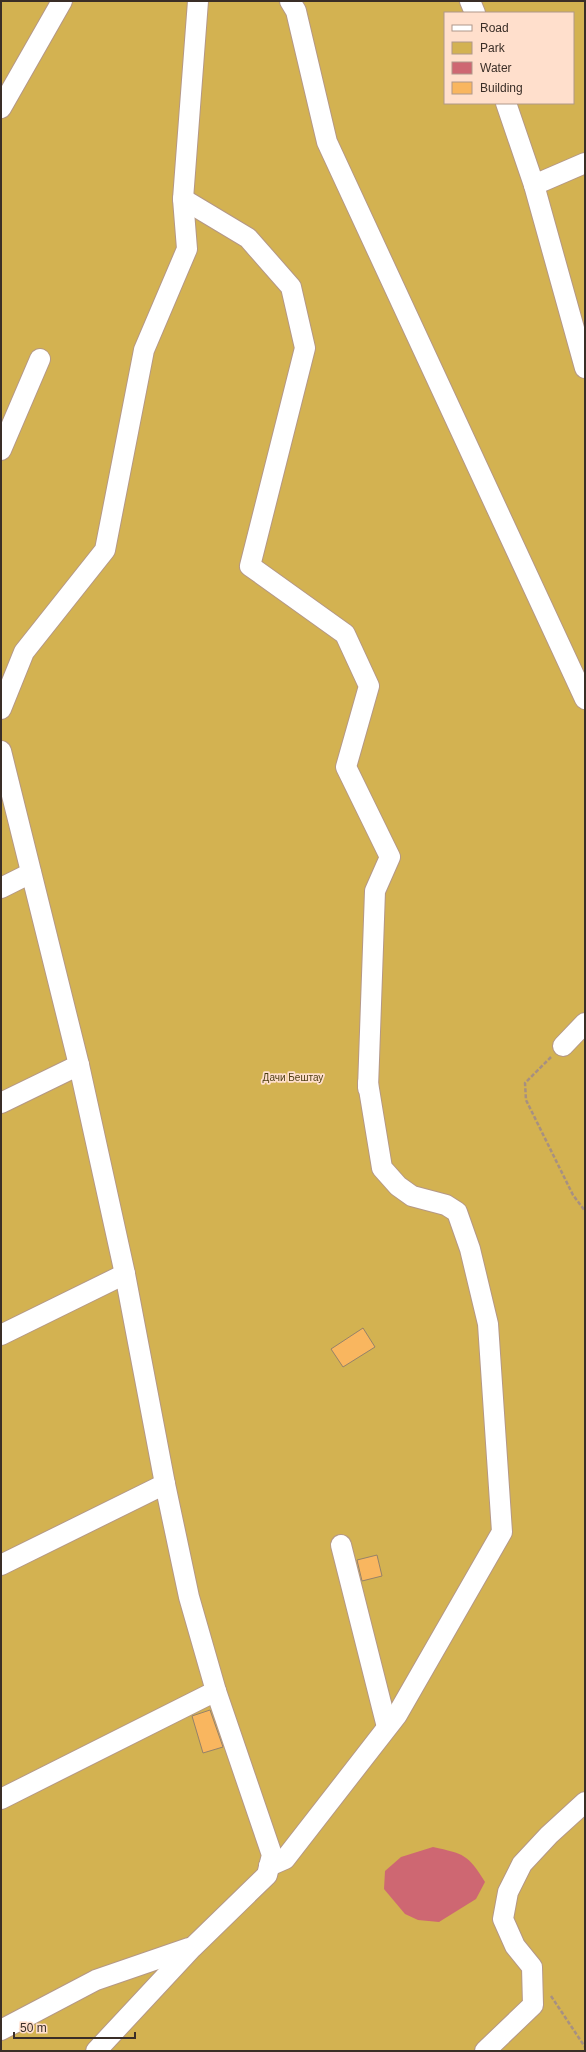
<svg xmlns="http://www.w3.org/2000/svg" width="586" height="2052" font-family="Helvetica,sans-serif">
<style>
.green{fill:#d3b251;fill-rule:evenodd}
.water{fill:#ce6772}
.building{fill:#f9b65f;stroke:#968269}
.lines{fill:none;stroke-linecap:round;stroke-linejoin:round}
.minor-casing{stroke:#b59886;stroke-width:22}
.path{stroke:#a79082;stroke-width:2.5;stroke-dasharray:4 2;stroke-linecap:butt}
.minor{stroke:#fff;stroke-width:20}
.labels{text-anchor:middle;stroke-width:3.5;stroke-linejoin:round;paint-order:stroke}
.park-label{font-size:10px;fill:#4c3d11;stroke:#ffdfcc}
</style>
<rect width="100%" height="100%" fill="#ffdfcc"/>
<path class="green" d="M 1,1 L 585,1 L 585,2051 L 1,2051 ZM 445,13 L 573,13 L 573,103 L 445,103 Z"/>
<path class="water" d="M 433,1847 C 464,1854 468,1854 485,1882 L 476,1899 L 439,1922 L 418,1920 L 405,1914 L 384,1889 L 385,1871 L 401,1857 Z"/>
<g class="building">
<polygon points="363,1328 375,1347 343,1367 331,1349"/>
<polygon points="377,1555 382,1576 362,1581 357,1560"/>
<polygon points="210,1710 223,1747 203,1753 192,1716"/>
</g>
<g class="lines">
<defs>
<g id="minor">
<polyline points="290,1 296,11 327,142 585,699"/>
<polyline points="470,1 475,13"/>
<polyline points="506,103 534,185 585,368"/>
<polyline points="1,108 62,1"/>
<polyline points="534,185 585,163"/>
<polyline points="183,199 248,238 291,287 305,348 250,566 345,634 369,686 346,767 390,857 375,891 368,1088"/>
<polyline points="1,450 40,359"/>
<polyline points="1,709 24,652 105,550 144,350 187,249 183,199 198,1"/>
<polyline points="1,751 79,1065 125,1274 165,1484 189,1597 216,1691 272,1855 267,1875 192,1948 96,2051"/>
<polyline points="1,888 31,873"/>
<polyline points="563,1046 585,1023"/>
<polyline points="1,1103 79,1065"/>
<polyline points="1,1335 125,1274"/>
<polyline points="341,1545 387,1727"/>
<polyline points="1,1565 165,1484"/>
<polyline points="1,1799 216,1691"/>
<polyline points="269,1866 285,1859 397,1715 502,1532 488,1324 470,1249 457,1212 446,1205 412,1196 398,1186 382,1168 368,1083"/>
<polyline points="1,2030 96,1980 189,1948"/>
<polyline points="485,2051 533,2005 532,1967 515,1946 503,1919 508,1892 522,1864 549,1835 585,1802"/>
</g>
</defs>
<use href="#minor" class="minor-casing"/>
<g class="path">
<polyline points="551,1057 525,1083 526,1100 573,1195 585,1211"/>
<polyline points="551,1996 585,2047"/>
</g>
<use href="#minor" class="minor"/>
</g>
<g class="labels">
<g class="park-label">
<text x="293" y="1081">Дачи Бештау</text>
</g>
</g>
<rect width="586" height="2052" fill="none" stroke="#3a2e27" stroke-width="4"/>
<rect x="444" y="12" width="130" height="92" fill="#ffdfcc" stroke="#b0988a"/>
<rect x="452" y="25" width="20" height="6" fill="#ffffff" stroke="#b0988a"/>
<text x="480" y="32" font-size="12" fill="#3a2e27">Road</text>
<rect x="452" y="42" width="20" height="12" fill="#d3b251" stroke="#b0988a"/>
<text x="480" y="52" font-size="12" fill="#3a2e27">Park</text>
<rect x="452" y="62" width="20" height="12" fill="#ce6772" stroke="#b0988a"/>
<text x="480" y="72" font-size="12" fill="#3a2e27">Water</text>
<rect x="452" y="82" width="20" height="12" fill="#f9b65f" stroke="#b0988a"/>
<text x="480" y="92" font-size="12" fill="#3a2e27">Building</text>
<path d="M14 2032v6h121v-6" fill="none" stroke="#3a2e27" stroke-width="2"/>
<text x="20" y="2032" font-size="12" fill="#3a2e27" stroke="#ffdfcc" stroke-width="3" paint-order="stroke">50 m</text>
</svg>
